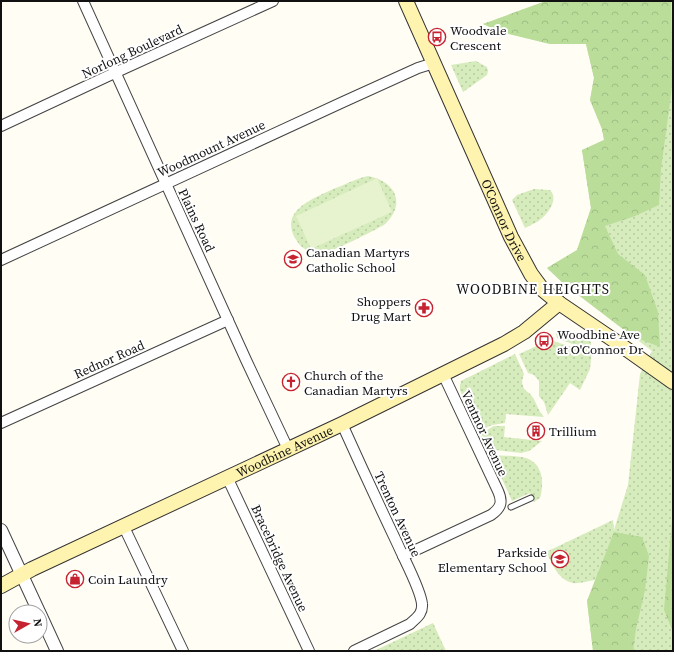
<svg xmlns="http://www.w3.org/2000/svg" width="674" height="652" font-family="'Source Serif 4',serif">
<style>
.grass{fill:url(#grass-dots)}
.forest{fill:url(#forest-crowns)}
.pitch{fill:#e7f2ce}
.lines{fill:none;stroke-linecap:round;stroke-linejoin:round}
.service-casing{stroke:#444;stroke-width:7}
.minor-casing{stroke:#444;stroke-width:12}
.tertiary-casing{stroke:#444;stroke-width:14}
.secondary-casing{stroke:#333;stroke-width:16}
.service{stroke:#fff;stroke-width:5}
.minor{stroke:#fff;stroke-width:10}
.tertiary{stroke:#fff;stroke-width:12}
.secondary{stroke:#fff4af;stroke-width:14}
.labels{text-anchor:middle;stroke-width:4;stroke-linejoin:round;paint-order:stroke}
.poi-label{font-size:13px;fill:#111;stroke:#fff;text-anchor:start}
.street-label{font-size:13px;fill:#111;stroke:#fff}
.neighbourhood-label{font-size:14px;letter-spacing:1px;fill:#111;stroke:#fff}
</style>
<defs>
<pattern id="grass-dots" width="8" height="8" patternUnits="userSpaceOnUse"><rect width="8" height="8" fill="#d6ecbc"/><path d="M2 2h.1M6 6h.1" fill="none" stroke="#b7c9a1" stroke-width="1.8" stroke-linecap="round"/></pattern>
<pattern id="forest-crowns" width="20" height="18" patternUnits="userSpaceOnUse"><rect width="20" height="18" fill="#badd9a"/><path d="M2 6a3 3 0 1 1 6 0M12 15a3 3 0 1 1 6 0" fill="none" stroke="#9fbd84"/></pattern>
</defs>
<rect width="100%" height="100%" fill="#fffdf4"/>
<g class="grass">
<path d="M 546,1 L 673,1 L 673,651 L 593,651 L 587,601 L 595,580 C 588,581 579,584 573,583 C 558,580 552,563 546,552 L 613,520 L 614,530 L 628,485 L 640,374 L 652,351 L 564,284 L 547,268 L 577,250 L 591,208 L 582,150 L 604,140 L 602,129 L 590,100 L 594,78 L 586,44 L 550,44 L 501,32 L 483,24 Z"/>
<polygon points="476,61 487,67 488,71 487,75 463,92 451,65"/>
<path d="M 368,176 C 396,181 407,205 384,225 C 368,233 337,251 320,253 C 311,254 301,248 297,241 C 278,212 310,200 331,190 C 344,185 355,179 368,176 Z"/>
<path d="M 534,189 L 550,190 C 560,200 546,216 537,222 C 533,224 529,226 525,228 L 512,200 L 517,195 Z"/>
<polygon points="561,329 576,333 591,342 591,345 575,345 557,338 556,334 557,331"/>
<polygon points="550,340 575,348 592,349 590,369 580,390 570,383 548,415 544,402 539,396 539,381 534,375 528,373 519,354"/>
<path d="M 515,354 L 524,374 C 523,378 521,381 523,386 C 524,391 529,392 531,395 C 537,402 537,410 544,417 L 506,414 L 505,423 L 492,425 L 479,431 L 460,390 L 460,385 L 461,381 Z"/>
<polygon points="494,426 505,426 504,437 542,441 529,451 521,453 488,449 480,434"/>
<path d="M 491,455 C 502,456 515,455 526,458 C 544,464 544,484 540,498 L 534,502 L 530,493 L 512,501 Z"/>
<polygon points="433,623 446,651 374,651"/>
</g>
<g class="forest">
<polygon points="546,1 671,1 673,80 661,169 659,205 635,216 605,226 618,254 645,275 658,312 660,347 632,336 564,284 547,268 577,250 591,208 582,150 604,140 602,129 590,100 594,78 586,44 550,44 501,32 483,24"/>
<polygon points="673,509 673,632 664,610"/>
<polygon points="614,532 642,537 649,556 645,590 636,629 633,651 593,651 587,601"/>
</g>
<polygon class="pitch" points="377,178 392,212 311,249 296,216"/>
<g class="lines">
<defs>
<polyline id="service" points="511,507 531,498"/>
<g id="minor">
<polyline points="83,1 246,360 288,449"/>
<polyline points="1,126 123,69 273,1"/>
<polyline points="1,260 343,102 418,68 434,63"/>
<polyline points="1,423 228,320"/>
<path d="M 342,424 C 360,464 379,505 398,545 C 404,559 421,590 422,604 C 423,614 416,618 410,624 L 354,651"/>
<polyline points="227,477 309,651"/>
<polyline points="124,527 183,651"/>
<path d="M 403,556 L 491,515 C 501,508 503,502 498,491 L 443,374"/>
</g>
<g id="tertiary">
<polyline points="1,530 39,612"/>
<polyline points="40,614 57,651"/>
</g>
<g id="secondary">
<path id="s1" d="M 406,1 L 511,237 L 531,274 L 542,289 L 559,303 L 615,341 L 673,382"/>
<path id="s2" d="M 1,586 L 32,569 L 342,424 L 504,344 L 524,332 L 559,303"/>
</g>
</defs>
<use href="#service" class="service-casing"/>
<use href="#minor" class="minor-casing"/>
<use href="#tertiary" class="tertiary-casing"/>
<use href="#secondary" class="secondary-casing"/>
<use href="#service" class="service"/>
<use href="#minor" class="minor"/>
<use href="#tertiary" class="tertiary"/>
<use href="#secondary" class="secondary"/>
</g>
<defs>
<symbol id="bus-ring" viewBox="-11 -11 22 22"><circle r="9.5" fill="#fff" stroke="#c62330" stroke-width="1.5"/><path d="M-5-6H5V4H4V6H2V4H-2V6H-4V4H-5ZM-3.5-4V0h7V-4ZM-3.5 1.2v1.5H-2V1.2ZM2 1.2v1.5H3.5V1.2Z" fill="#c62330"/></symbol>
<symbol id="school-ring" viewBox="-11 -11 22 22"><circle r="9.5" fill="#fff" stroke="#c62330" stroke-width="1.5"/><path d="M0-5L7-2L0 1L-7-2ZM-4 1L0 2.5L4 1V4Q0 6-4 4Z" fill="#c62330"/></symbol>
<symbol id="pharmacy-ring" viewBox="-11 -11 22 22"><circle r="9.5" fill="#fff" stroke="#c62330" stroke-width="1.5"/><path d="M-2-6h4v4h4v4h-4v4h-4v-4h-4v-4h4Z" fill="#c62330"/></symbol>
<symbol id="church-ring" viewBox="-11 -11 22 22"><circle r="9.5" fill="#fff" stroke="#c62330" stroke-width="1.5"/><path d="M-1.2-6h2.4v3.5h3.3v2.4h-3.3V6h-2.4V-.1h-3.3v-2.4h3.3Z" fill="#c62330"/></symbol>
<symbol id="building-ring" viewBox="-11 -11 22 22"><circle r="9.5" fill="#fff" stroke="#c62330" stroke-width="1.5"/><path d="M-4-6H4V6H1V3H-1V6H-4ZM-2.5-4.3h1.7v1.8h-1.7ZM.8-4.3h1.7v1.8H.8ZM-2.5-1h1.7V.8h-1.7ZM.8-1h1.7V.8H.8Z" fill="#c62330"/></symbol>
<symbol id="shop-ring" viewBox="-11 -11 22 22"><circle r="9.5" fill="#fff" stroke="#c62330" stroke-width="1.5"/><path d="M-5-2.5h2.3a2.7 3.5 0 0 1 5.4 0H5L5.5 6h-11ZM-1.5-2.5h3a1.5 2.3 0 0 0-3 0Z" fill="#c62330"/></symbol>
</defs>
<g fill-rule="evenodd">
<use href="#bus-ring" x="427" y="27" width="20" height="20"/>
<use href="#school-ring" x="283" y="249" width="20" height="20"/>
<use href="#pharmacy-ring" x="414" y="298" width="20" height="20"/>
<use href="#bus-ring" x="534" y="331" width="20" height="20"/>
<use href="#church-ring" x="281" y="372" width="20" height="20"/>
<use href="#building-ring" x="526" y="421" width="20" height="20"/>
<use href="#school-ring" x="550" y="549" width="20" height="20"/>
<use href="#shop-ring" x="65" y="569" width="20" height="20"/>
</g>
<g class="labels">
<g class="poi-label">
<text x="450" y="35">Woodvale<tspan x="450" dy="15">Crescent</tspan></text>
<text x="306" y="257">Canadian Martyrs<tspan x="306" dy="15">Catholic School</tspan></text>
<text x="411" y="306" text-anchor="end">Shoppers<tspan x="411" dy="15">Drug Mart</tspan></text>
<text x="557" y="339">Woodbine Ave<tspan x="557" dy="15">at O'Connor Dr</tspan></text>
<text x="304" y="380">Church of the<tspan x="304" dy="15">Canadian Martyrs</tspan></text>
<text x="549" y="436">Trillium</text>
<text x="547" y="557" text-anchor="end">Parkside<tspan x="547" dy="15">Elementary School</tspan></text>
<text x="88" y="584">Coin Laundry</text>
</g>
<g class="street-label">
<text transform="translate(132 51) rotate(-25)" y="5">Norlong Boulevard</text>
<text transform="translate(211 148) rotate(-25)" y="5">Woodmount Avenue</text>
<text transform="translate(197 220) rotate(65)" y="5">Plains Road</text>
<text dy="5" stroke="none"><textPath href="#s1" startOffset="240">O'Connor Drive</textPath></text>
<text transform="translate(109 359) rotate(-24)" y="5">Rednor Road</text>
<text transform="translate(485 433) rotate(65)" y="5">Ventnor Avenue</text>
<text dy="5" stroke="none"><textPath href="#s2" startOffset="314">Woodbine Avenue</textPath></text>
<text transform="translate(398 514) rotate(65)" y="5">Trenton Avenue</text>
<text transform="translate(280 558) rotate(65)" y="5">Bracebridge Avenue</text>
</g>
<g class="neighbourhood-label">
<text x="533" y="294">WOODBINE HEIGHTS</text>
</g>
</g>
<rect width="674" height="652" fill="none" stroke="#111111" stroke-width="4"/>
<g transform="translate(28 624) rotate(82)"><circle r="19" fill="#ffffff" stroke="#a0a0a0"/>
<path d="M0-3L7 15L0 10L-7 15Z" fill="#c62330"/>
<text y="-6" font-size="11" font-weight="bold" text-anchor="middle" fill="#111111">N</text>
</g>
</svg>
